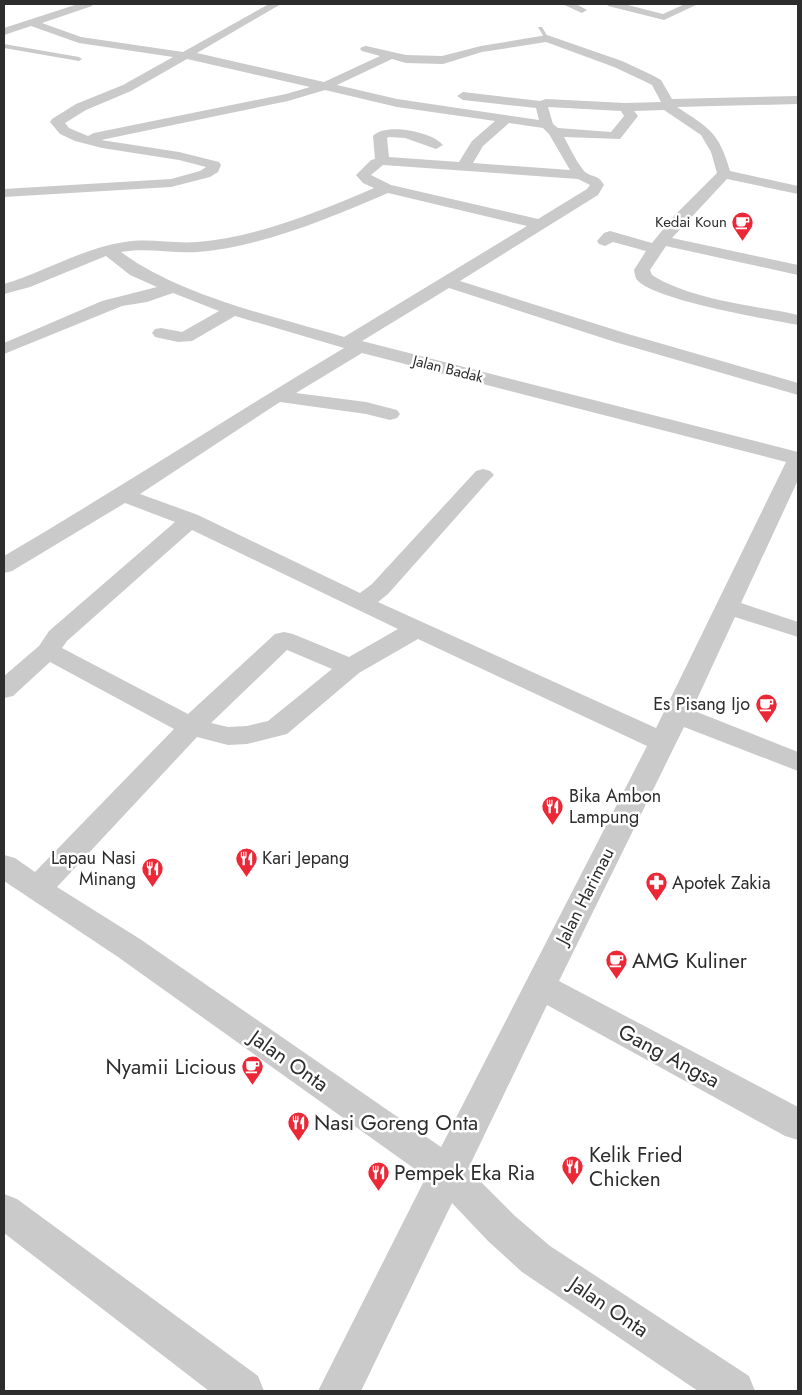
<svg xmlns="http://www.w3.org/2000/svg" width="802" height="1395" font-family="Jost,sans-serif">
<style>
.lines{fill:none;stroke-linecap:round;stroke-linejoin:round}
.service{fill:#cacaca;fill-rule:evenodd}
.minor{fill:#cacaca;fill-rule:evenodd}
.labels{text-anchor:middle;stroke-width:5;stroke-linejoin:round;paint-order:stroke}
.far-poi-label{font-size:15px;fill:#2d2d2d;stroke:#fff;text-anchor:end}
.far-street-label{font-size:15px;fill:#2d2d2d;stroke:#fff}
.poi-label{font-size:18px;fill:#2d2d2d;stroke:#fff;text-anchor:start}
.street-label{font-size:18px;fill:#2d2d2d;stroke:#fff}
.near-poi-label{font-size:21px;fill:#2d2d2d;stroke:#fff;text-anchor:start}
.near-street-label{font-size:21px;fill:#2d2d2d;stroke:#fff}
</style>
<rect width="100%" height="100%" fill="#fff"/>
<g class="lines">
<g class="service">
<polygon points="538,27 542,27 549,39 545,39"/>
<polygon points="4,44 79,57 82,59 79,61 4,48"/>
</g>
<g class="minor">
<path d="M 78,4 L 93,4 L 92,6 L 42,23 L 81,37 L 183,52 L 269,4 L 281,4 L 197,53 L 324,82 L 380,56 L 362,51 L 360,49 L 362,47 L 366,46 L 406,55 L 442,56 L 481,46 L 547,35 L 622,61 L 652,75 L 661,80 L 672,99 L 798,96 L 798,104 L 677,107 C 709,128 719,132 730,171 L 798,186 L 798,194 L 727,179 L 672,238 L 798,265 L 798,275 L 666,246 L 650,270 L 652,275 C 691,300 753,305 798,315 L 798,325 C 766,319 659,301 638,281 C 635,278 635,274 634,270 L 646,251 L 613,242 L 605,246 L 599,244 L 597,241 L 604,233 L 610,231 L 652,243 L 674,216 L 717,173 L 711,152 L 701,135 L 664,110 L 634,111 L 638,116 L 620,139 L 564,137 C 569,146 578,165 585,172 C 593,178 598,174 604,185 L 598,195 L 460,281 L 628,334 L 798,383 L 798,395 L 615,342 L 449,288 L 362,341 L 798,452 L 798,480 L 741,603 L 798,622 L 798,637 L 735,617 L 692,710 L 798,752 L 798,771 L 684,727 L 559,981 L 798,1107 L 798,1140 L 785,1136 L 547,1005 L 468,1169 L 515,1216 L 550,1246 L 749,1376 L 755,1391 L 698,1391 L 522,1272 L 488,1241 L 452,1203 L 361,1391 L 318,1391 L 426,1177 L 118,957 L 4,881 L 4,855 L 15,858 L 35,872 L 174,729 L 50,662 L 13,696 L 4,698 L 4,676 L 39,646 L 49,631 L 175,522 L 125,503 L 12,571 L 4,573 L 4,556 C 118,489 230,416 344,348 L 235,316 L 192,341 L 178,342 L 155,337 L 152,333 L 155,329 L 161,328 L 182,332 L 219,311 L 173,293 L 147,302 L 122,306 L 4,354 L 4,343 L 102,301 L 157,287 L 130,275 L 106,256 L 30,287 L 4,294 L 4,284 C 44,272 83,248 125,242 C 149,238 174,244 197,242 C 255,238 321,211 374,188 L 363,183 L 356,175 L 371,160 L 375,159 L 373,136 C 385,122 433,132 443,145 L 436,149 L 405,138 L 389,137 L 387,138 L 389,157 L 459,162 L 472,141 L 495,121 L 397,107 L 325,90 L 288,101 L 101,140 L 179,152 L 219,162 L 221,165 L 218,172 L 210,177 L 171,187 L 4,197 L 4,189 L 171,179 L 200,171 L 206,167 L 179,160 L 102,148 L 75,141 L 60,134 L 50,122 L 52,119 L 76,104 L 123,85 L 173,57 L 79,43 L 31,26 L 4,35 L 4,28 ZM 546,42 L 614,67 L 644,81 L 652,85 L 661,102 L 625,103 L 546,99 L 540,101 L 463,92 L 457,96 L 463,100 L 536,108 L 539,120 L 397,99 L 337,85 L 392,59 L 406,63 L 443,64 L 482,52 ZM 187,59 L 310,87 L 286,94 L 94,133 L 88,136 L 69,128 L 65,123 L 86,110 L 131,91 ZM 548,107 L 621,111 L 624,116 L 611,132 L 558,128 L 553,124 ZM 509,123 L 543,128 L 549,134 L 570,170 L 473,163 L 483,146 ZM 383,165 L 578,179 L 590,185 L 587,189 L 538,219 L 391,185 L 371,175 ZM 388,193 L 527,226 L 344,337 C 273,316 180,296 121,252 C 146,247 173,254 198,252 C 261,247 330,218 388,193 ZM 362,353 L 786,462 L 656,728 L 378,602 L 388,594 L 490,479 L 494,475 L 490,471 L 483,469 L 476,471 L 372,584 L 360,593 L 198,515 L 140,494 L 280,402 L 366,414 L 390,420 L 397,418 L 400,414 L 397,410 L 366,402 L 296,393 ZM 192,530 L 398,629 L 349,657 L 293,634 L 284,632 L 275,634 L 188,714 L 62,648 L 67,641 ZM 418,639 L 647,746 L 441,1147 L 140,939 L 57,887 L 197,737 L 228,745 L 247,744 L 287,734 L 359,673 ZM 287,650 L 332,669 L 268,721 L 247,726 L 228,727 L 211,723 Z"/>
<polygon points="562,4 576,4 587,10 582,13"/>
<polygon points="607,4 624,4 663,14 685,4 698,4 664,20 608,6"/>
<polygon points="4,1194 17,1199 258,1376 264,1391 209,1391 4,1233"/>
</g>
</g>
<defs>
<symbol id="cafe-pin" viewBox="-11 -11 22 30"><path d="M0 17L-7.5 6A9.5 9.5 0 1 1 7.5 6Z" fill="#ec2736" stroke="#fff"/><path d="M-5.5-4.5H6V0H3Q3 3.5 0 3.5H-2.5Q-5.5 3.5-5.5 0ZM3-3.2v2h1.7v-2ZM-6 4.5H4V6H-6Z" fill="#fff"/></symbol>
<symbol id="restaurant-pin" viewBox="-11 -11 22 30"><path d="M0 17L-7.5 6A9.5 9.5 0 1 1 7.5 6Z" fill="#ec2736" stroke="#fff"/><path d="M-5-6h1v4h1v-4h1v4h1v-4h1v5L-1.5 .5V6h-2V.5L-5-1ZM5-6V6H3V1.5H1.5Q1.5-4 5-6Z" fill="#fff"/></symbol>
<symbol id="pharmacy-pin" viewBox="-11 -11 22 30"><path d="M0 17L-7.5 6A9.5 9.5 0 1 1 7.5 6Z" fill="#ec2736" stroke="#fff"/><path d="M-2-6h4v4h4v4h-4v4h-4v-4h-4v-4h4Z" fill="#fff"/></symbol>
</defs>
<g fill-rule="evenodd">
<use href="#cafe-pin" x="730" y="210" width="25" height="34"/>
<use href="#cafe-pin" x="754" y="692" width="25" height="34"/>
<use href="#restaurant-pin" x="540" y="794" width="25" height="34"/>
<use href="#restaurant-pin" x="234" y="846" width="25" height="34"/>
<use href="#restaurant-pin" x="140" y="856" width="25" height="34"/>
<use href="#pharmacy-pin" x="644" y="870" width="25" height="34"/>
<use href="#cafe-pin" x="604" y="948" width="25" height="34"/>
<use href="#cafe-pin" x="240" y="1054" width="25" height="34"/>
<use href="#restaurant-pin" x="286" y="1110" width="25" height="34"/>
<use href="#restaurant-pin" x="560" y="1154" width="25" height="34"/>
<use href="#restaurant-pin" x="366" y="1160" width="25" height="34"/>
</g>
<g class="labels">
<g class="far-poi-label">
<text x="727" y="227">Kedai Koun</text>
</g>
<g class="far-street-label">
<text transform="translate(448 369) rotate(14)" y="5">Jalan Badak</text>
</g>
<g class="poi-label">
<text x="750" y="710" text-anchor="end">Es Pisang Ijo</text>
<text x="569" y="802">Bika Ambon<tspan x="569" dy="21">Lampung</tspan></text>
<text x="136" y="864" text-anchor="end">Lapau Nasi<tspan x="136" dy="21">Minang</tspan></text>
<text x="262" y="864">Kari Jepang</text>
<text x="672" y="889">Apotek Zakia</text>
</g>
<g class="street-label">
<text transform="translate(585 896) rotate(-63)" y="6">Jalan Harimau</text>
</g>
<g class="near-poi-label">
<text x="632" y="968">AMG Kuliner</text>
<text x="236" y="1074" text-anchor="end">Nyamii Licious</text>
<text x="314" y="1130">Nasi Goreng Onta</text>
<text x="589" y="1162">Kelik Fried<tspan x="589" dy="24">Chicken</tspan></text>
<text x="394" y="1180">Pempek Eka Ria</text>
</g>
<g class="near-street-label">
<text transform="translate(669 1056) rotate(28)" y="7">Gang Angsa</text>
<text transform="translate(289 1061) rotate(35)" y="7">Jalan Onta</text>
<text transform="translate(609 1307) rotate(34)" y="7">Jalan Onta</text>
</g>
</g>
<rect width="802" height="1395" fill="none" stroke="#2d2d2d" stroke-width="10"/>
</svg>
